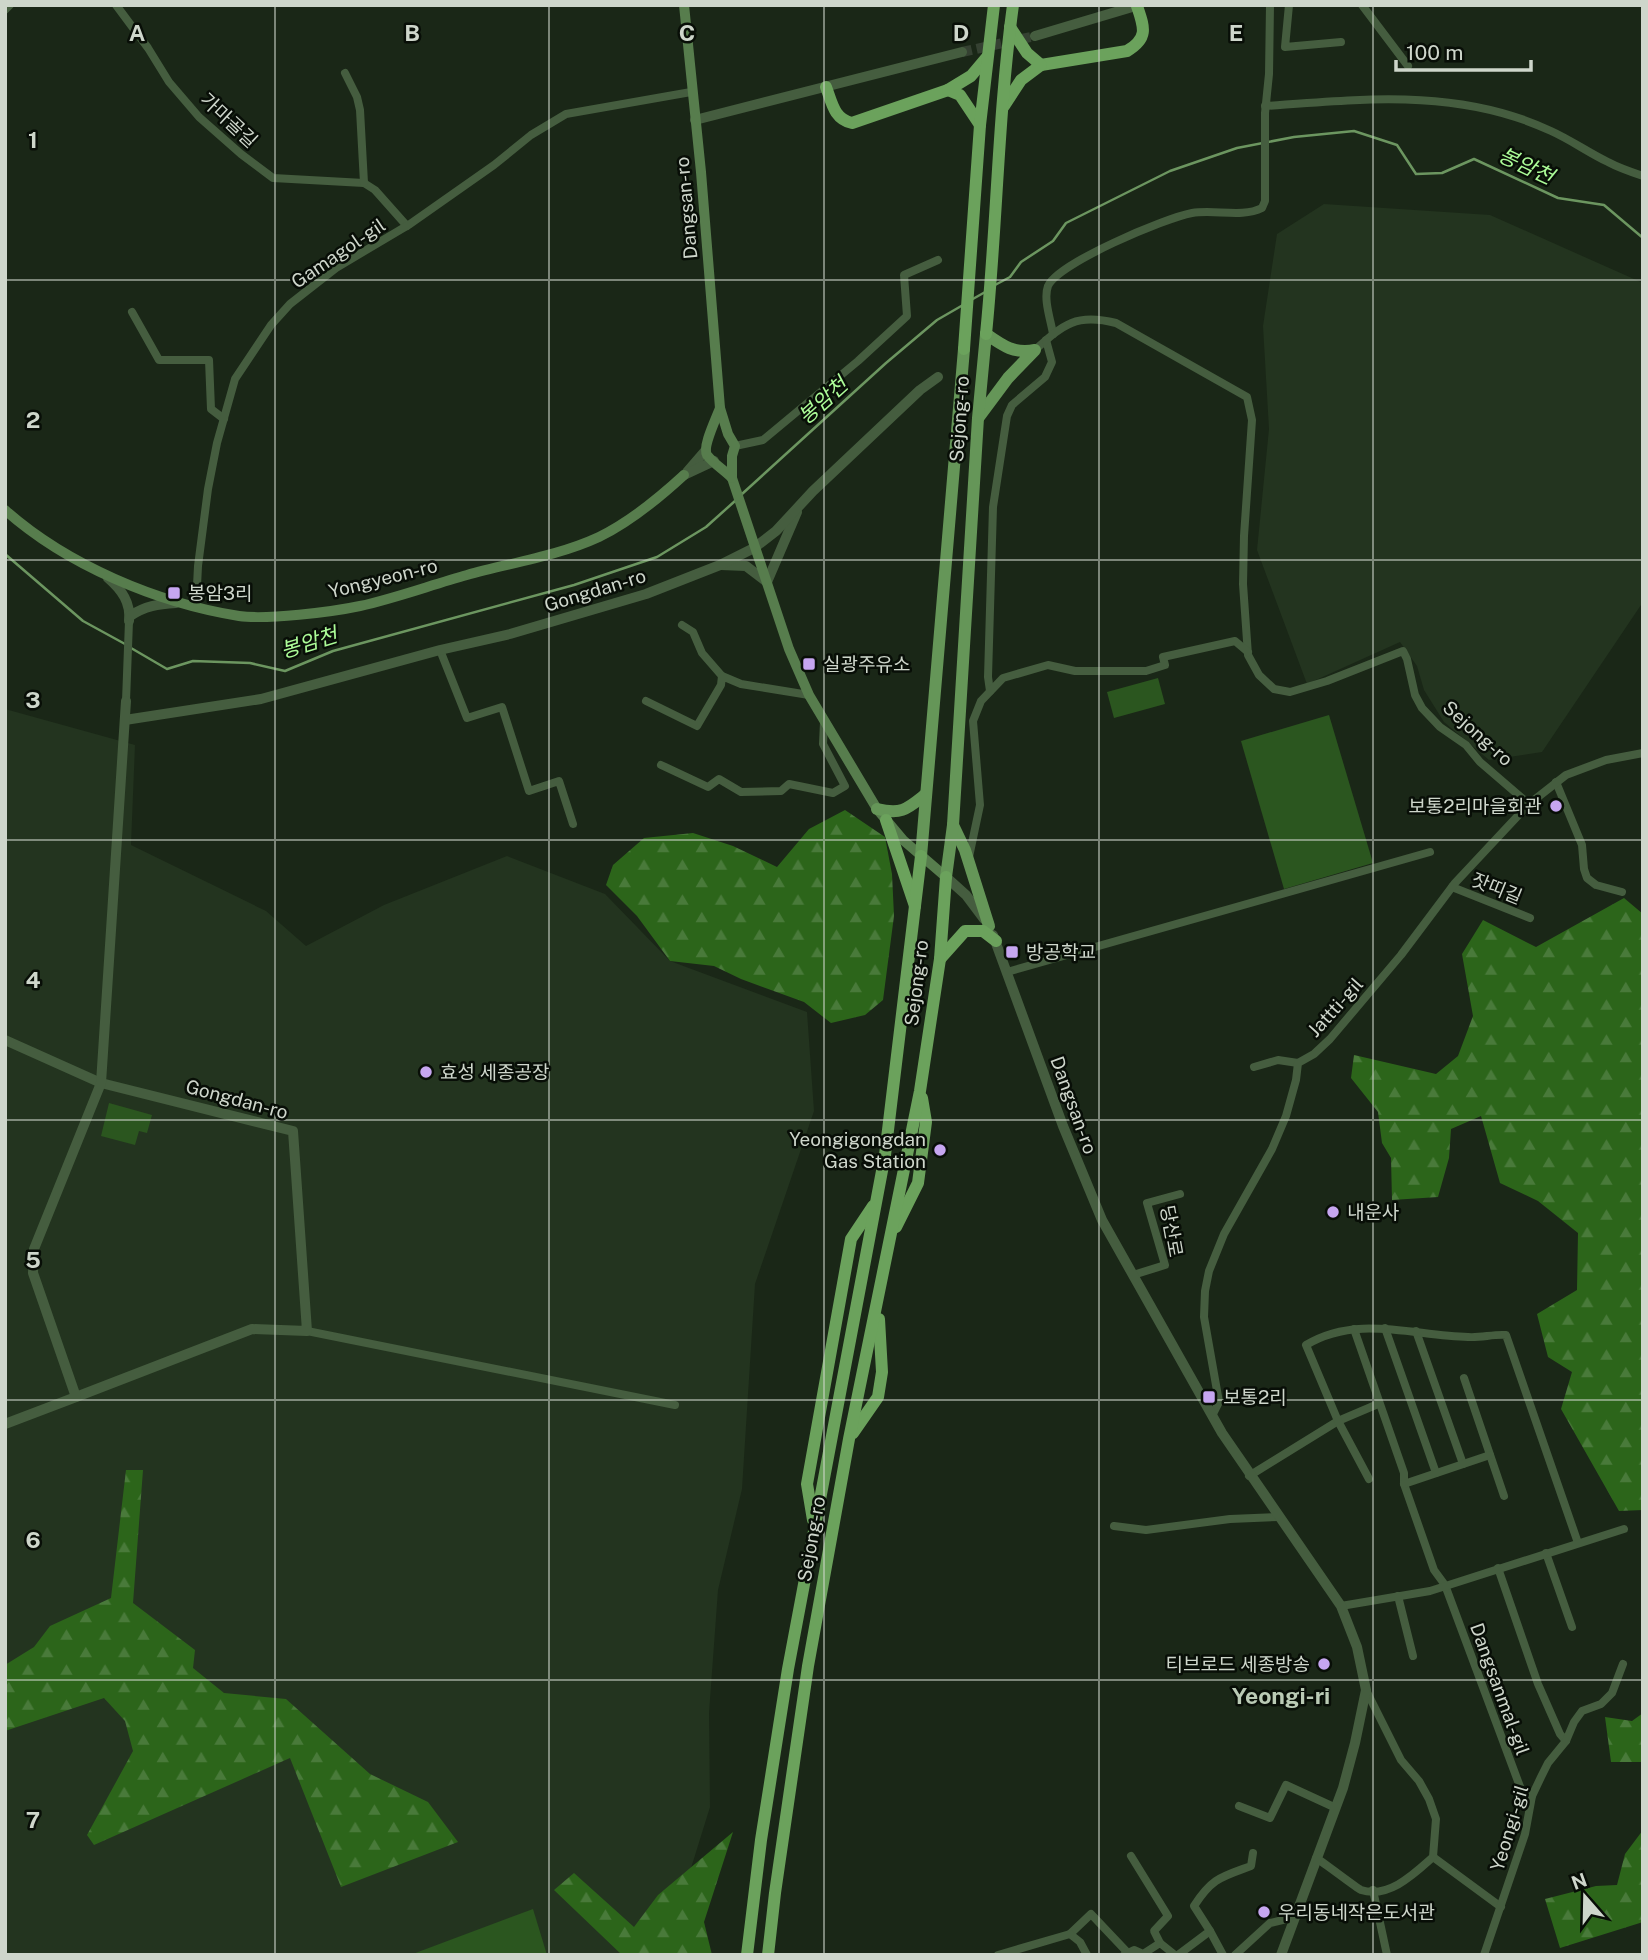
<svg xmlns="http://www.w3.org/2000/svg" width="1648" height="1960" font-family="'Public Sans','Noto Sans KR',sans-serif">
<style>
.built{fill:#23341f}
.forest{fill:url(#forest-firs)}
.park{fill:#2b561f}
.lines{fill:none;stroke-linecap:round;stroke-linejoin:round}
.stream{stroke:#6c9660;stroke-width:2.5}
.tertiary-tunnel{stroke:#354132;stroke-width:10;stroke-dasharray:10 5;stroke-linecap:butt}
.minor{stroke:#455d3f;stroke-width:8}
.tertiary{stroke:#455d3f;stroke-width:10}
.secondary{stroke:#577d4d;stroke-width:10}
.primary{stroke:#659658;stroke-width:12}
.trunk{stroke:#6ba25c;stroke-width:12}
.grid{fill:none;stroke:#ced6cb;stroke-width:2;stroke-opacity:0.55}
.poi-dot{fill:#c6a6f0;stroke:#080e07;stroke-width:2.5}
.labels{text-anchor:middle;stroke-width:5;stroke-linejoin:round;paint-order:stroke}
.street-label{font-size:19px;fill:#ced6cb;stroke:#080e07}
.poi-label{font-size:19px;fill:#ced6cb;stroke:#080e07;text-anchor:start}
.water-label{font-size:21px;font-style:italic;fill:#acfc98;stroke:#080e07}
.quarter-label{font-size:23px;font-weight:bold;fill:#bacab5;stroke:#080e07}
.grid-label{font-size:23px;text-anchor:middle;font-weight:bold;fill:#ced6cb;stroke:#080e07;stroke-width:5;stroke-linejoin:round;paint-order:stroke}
</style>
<defs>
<pattern id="forest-firs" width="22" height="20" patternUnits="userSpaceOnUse" patternTransform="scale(1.75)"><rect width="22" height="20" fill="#2c651a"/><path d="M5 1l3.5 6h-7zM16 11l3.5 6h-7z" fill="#497a3a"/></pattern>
</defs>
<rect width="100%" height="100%" fill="#1a2717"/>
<g class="built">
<polygon points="1324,204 1490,215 1643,283 1643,602 1542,752 1489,760 1444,722 1424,690 1417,666 1400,642 1307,684 1257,550 1269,429 1263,326 1277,234"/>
<polygon points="5,709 135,745 131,845 266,911 306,946 384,905 507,856 605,894 670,961 807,1012 814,1111 755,1284 742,1489 718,1590 709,1713 710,1807 664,1955 5,1955"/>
</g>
<g class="forest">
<polygon points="845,810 885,837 892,874 894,916 883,1000 865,1015 831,1023 804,1002 741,979 714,966 670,961 637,916 606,885 613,865 644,838 693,833 733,846 777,867 809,829"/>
<polygon points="1624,898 1643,914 1643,1510 1619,1511 1561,1409 1572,1372 1548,1357 1537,1314 1577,1290 1578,1233 1538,1201 1500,1183 1481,1116 1451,1129 1449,1158 1438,1197 1392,1200 1391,1158 1382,1143 1378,1112 1351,1078 1354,1055 1436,1074 1458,1056 1473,1016 1462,954 1483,920 1536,947"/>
<polygon points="126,1470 143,1470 133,1603 195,1650 193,1668 224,1693 286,1699 370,1774 428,1802 458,1842 341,1887 290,1758 94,1845 87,1835 133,1751 125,1721 104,1698 5,1731 5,1665 34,1647 50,1626 111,1598"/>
<polygon points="1643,1713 1643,1762 1611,1762 1605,1717 1632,1721"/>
<polygon points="1643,1830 1643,1922 1560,1948 1545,1899 1596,1886 1617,1885 1625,1854"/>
<polygon points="733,1832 704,1922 712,1955 622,1955 554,1890 574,1873 634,1927 658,1895"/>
</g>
<g class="park">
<polygon points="1158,678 1165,704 1114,718 1107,692"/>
<polygon points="1329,715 1373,863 1284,889 1241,741"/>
<polygon points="109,1103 152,1115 147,1133 139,1131 135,1145 101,1136"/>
<polygon points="533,1909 547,1955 410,1955"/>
</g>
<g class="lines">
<g class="stream">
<polyline points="995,285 1010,277 1021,262 1053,241 1066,223 1170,171 1237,148 1294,137 1354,131 1397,145 1416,174 1442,173 1474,159 1558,198 1604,205 1643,238"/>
<polyline points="971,300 987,291"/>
<polyline points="742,494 886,363 937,320 963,305"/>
<polyline points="5,554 83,621 125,644"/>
<polyline points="131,648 167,669 193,661 250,663 285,671 333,651 574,585 657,557 706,527 735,501"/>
</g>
<polyline class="tertiary-tunnel" points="962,52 1035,36"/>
<g class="minor">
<polyline points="116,5 148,48 169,82 199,117 241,154 273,178 364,183 375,190 407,226"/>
<polyline points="1289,5 1285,47 1341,42"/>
<polyline points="1362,5 1408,66"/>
<polyline points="5,10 10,5"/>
<polyline points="345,73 357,97 360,110 364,183"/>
<path d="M 1265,106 C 1363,99 1460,88 1551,131 C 1571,140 1589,153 1608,162 C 1619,168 1631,172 1643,176"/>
<polyline points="132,312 159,360 209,360 211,409 224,419"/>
<path d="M 1053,334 C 1051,321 1043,299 1048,286 C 1058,263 1165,218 1192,213 C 1214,209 1242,218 1262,208 L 1265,201 L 1265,113 L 1269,74 L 1270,5"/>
<path d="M 1035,350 C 1064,324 1076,313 1116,323 L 1247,397 L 1252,420 L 1244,536 L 1243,584 L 1248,655 L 1259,675 L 1274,689 L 1290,692 L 1327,681 L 1403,651 L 1407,659 L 1415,695 L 1422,708 L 1440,727 L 1466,745 L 1480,762 L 1529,804"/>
<polyline points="735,446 763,440 858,361 907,316 904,275 938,260"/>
<polyline points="196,606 198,566 208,489 217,443 235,379 271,325 290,304 336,268 410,224 494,165 531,135 566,114 691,92"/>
<polyline points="682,625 693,632 702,653 722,676"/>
<polyline points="440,650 467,718 502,707 529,791 559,781 573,824"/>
<polyline points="990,691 988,677 993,507 1007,416 1012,405 1045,377 1052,362 1046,340"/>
<polyline points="126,701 129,621"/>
<polyline points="646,701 697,726 721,685 722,676 741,684 809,695"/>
<polyline points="661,765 708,787 719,779 741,792 781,791 789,784 833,793 845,786 823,744 824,722"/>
<polyline points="1556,782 1582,845 1584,869 1587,878 1596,885 1622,892"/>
<polyline points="969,857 980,805 973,721 981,701 1003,678 1048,665 1075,671 1146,671 1165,665 1163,657 1235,641 1248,652"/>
<polyline points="1452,887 1530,918"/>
<polyline points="1007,972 1430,852"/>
<polyline points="1254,1067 1278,1060 1298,1063"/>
<polyline points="1133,1275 1165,1265 1147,1203 1180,1194"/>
<polyline points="1385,1328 1436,1473"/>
<polyline points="1354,1329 1404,1473 1404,1484 1434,1570 1445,1585 1522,1792 1532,1796"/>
<polyline points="307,1331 675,1405"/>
<polyline points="1416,1331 1463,1464"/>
<polyline points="1464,1378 1504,1496"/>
<polyline points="1212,1416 1219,1402 1204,1317 1205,1291 1209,1271 1224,1234 1272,1149 1286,1116 1296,1080 1298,1063 1314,1054 1330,1039 1401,955 1455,883 1529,804 1566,775 1606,760 1643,753"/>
<polyline points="1249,1476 1338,1421 1378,1404"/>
<path d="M 1369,1479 L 1338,1421 L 1306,1345 C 1357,1314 1414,1336 1468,1337 C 1481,1338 1493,1334 1506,1335 L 1578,1543"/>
<polyline points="1404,1484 1490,1455"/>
<polyline points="1114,1526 1146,1530 1230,1519 1279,1517"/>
<polyline points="1546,1553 1572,1627"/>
<polyline points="1498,1568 1538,1684 1560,1734 1566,1741"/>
<polyline points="1398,1596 1413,1656"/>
<polyline points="1341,1606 1430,1591 1624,1529"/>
<polyline points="1239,1806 1270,1818 1286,1785 1336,1808"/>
<polyline points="1131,1856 1168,1916 1154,1931 1160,1943"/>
<polyline points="1433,1857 1501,1907"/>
<path d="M 1316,1858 C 1326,1864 1355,1887 1361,1890 C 1389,1899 1415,1873 1433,1857 L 1436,1819 L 1429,1799 L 1419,1781 L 1401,1760 L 1366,1690"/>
<polyline points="1373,1890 1387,1955"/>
<polyline points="1210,1931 1223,1955"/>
<polyline points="1070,1934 1091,1914 1127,1952"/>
<polyline points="998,1955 1070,1934 1080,1942 1087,1955"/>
<polyline points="1124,1955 1134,1950 1143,1954 1160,1943 1175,1955"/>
<path d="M 1178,1955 L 1210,1931 L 1194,1906 C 1212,1878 1221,1877 1251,1866 L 1253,1853"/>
<polyline points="1235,1955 1270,1923 1295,1917"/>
<polyline points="1484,1955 1525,1834 1532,1796 1541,1777 1548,1763 1566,1741 1574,1722 1582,1711 1601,1704 1612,1693 1623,1664"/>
</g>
<g class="tertiary">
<polyline points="1035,36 1139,5"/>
<polyline points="695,120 962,52"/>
<polyline points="687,472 706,450"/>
<polyline points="684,475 714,461"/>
<polyline points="721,565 746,566 767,582 797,512"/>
<path d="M 108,578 C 122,590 131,603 129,621"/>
<path d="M 130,616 C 145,606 158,604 176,603"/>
<polyline points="125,720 261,699 440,650 510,634 646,594 720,565 754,548 776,531 813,491 920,390 938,377"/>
<polyline points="946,877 966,895 984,919"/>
<polyline points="993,935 1063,1126 1102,1220 1222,1433 1341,1606 1357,1647 1366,1690 1355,1743 1343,1788 1281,1955"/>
<polyline points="5,1040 101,1083 293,1131 307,1331 252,1329 76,1397"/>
<polyline points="5,1424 76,1397 33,1273 34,1249 101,1083 126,701"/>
</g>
<g class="secondary">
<polyline points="684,5 701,172 720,408 728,434 735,446 732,456 732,478 789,649 809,695 877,809 903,840 946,877"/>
<path d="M 720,408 C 716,419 702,447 707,455 C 713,463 725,471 732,478"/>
<path d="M 5,510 C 67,565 157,603 239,616 C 266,620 332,612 360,606 C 396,598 431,585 467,575 C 510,563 558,556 599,537 C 630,522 659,498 684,475"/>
</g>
<g class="primary">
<path d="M 979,417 L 1008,378 L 1035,350 C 1014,354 1003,346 986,334"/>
<path d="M 877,809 C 902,815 907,809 926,794"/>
<polyline points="953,825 965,850 989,926"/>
<polyline points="921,856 964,349"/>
<polyline points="946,877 953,825 978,418 986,334"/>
</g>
<g class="trunk">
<path d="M 1041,65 L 1127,51 C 1149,38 1144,27 1137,6"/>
<path d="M 826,87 C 832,103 834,119 852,123 L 948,90"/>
<polyline points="1004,106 1021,80 1041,65 1027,53 1010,27"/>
<polyline points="980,125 960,95 948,90 971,76 987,57"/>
<path d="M 986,334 C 997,224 998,114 1013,5"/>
<polyline points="964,349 980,125 994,5"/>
<polyline points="886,820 915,906"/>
<polyline points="940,959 965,931 983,931 996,941"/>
<polyline points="896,1227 918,1183 926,1122 922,1098"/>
<polyline points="853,1433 878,1397 882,1372 879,1319"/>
<polyline points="813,1520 807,1484 851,1239 873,1206"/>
<polyline points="747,1955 761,1840 788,1669 885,1155 921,856"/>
<polyline points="768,1955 775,1893 808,1666 849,1439 920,1091 940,959 946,877"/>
</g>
</g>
<path class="grid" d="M 275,5 L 275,1955M 549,5 L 549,1955M 824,5 L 824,1955M 1099,5 L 1099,1955M 1373,5 L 1373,1955M 5,280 L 1643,280M 5,560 L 1643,560M 5,840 L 1643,840M 5,1120 L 1643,1120M 5,1400 L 1643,1400M 5,1680 L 1643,1680"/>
<g class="poi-dot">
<rect x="167" y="586" width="14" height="14" rx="3.5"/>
<rect x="802" y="657" width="14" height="14" rx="3.5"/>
<circle cx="1556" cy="806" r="7"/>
<rect x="1005" y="945" width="14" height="14" rx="3.5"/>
<circle cx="426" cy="1072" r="7"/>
<circle cx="940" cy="1150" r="7"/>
<circle cx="1333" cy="1212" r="7"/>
<rect x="1202" y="1390" width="14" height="14" rx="3.5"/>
<circle cx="1324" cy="1664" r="7"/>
<circle cx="1264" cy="1912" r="7"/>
</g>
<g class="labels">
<g class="street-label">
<text transform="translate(229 120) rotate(43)" y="7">가마골길</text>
<text transform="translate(686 208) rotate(-95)" y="7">Dangsan-ro</text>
<text transform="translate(338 253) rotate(-34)" y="7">Gamagol-gil</text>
<text transform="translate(959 419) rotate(-86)" y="7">Sejong-ro</text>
<text transform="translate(383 578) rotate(-14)" y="7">Yongyeon-ro</text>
<text transform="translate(595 590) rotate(-17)" y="7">Gongdan-ro</text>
<text transform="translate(1478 733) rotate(42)" y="7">Sejong-ro</text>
<text transform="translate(1497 888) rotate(22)" y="7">잣띠길</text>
<text transform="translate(916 983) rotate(-83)" y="7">Sejong-ro</text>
<text transform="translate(1335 1007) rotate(-48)" y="7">Jattti-gil</text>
<text transform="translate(237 1099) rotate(15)" y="7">Gongdan-ro</text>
<text transform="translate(1074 1105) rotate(70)" y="7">Dangsan-ro</text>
<text transform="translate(1172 1231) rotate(80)" y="7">당산로</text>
<text transform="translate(811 1539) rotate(-80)" y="7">Sejong-ro</text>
<text transform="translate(1500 1689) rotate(70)" y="7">Dangsanmal-gil</text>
<text transform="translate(1509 1828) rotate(-73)" y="7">Yeongi-gil</text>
</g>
<g class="poi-label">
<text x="188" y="600">봉암3리</text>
<text x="823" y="671">실광주유소</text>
<text x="1542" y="813" text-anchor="end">보통2리마을회관</text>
<text x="1026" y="959">방공학교</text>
<text x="440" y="1079">효성 세종공장</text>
<text x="926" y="1146" text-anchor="end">Yeongigongdan<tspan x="926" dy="22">Gas Station</tspan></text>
<text x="1347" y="1219">내운사</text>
<text x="1223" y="1404">보통2리</text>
<text x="1310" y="1671" text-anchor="end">티브로드 세종방송</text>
<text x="1278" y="1919">우리동네작은도서관</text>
</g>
<g class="water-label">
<text transform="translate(1526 166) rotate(25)" y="7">봉암천</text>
<text transform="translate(823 401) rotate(-42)" y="7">봉암천</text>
<text transform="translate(309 643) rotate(-17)" y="7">봉암천</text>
</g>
<g class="quarter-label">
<text x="1281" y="1704">Yeongi-ri</text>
</g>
</g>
<g class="grid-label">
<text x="137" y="41">A</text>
<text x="412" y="41">B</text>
<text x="687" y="41">C</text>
<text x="961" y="41">D</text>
<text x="1236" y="41">E</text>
<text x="33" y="148">1</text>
<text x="33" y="428">2</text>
<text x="33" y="708">3</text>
<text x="33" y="988">4</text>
<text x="33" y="1268">5</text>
<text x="33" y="1548">6</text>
<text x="33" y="1828">7</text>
</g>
<rect width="1648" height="1960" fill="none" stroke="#ced6cb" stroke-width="14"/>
<g transform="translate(1585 1897) rotate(340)" stroke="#080e07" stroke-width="5" paint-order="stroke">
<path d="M0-5L12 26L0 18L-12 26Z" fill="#ced6cb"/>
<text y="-10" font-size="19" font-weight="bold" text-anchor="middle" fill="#ced6cb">N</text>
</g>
<path d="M1396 60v10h135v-10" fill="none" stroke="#ced6cb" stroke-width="3.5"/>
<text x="1406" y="60" font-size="21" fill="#ced6cb" stroke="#080e07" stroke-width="5" paint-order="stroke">100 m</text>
</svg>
